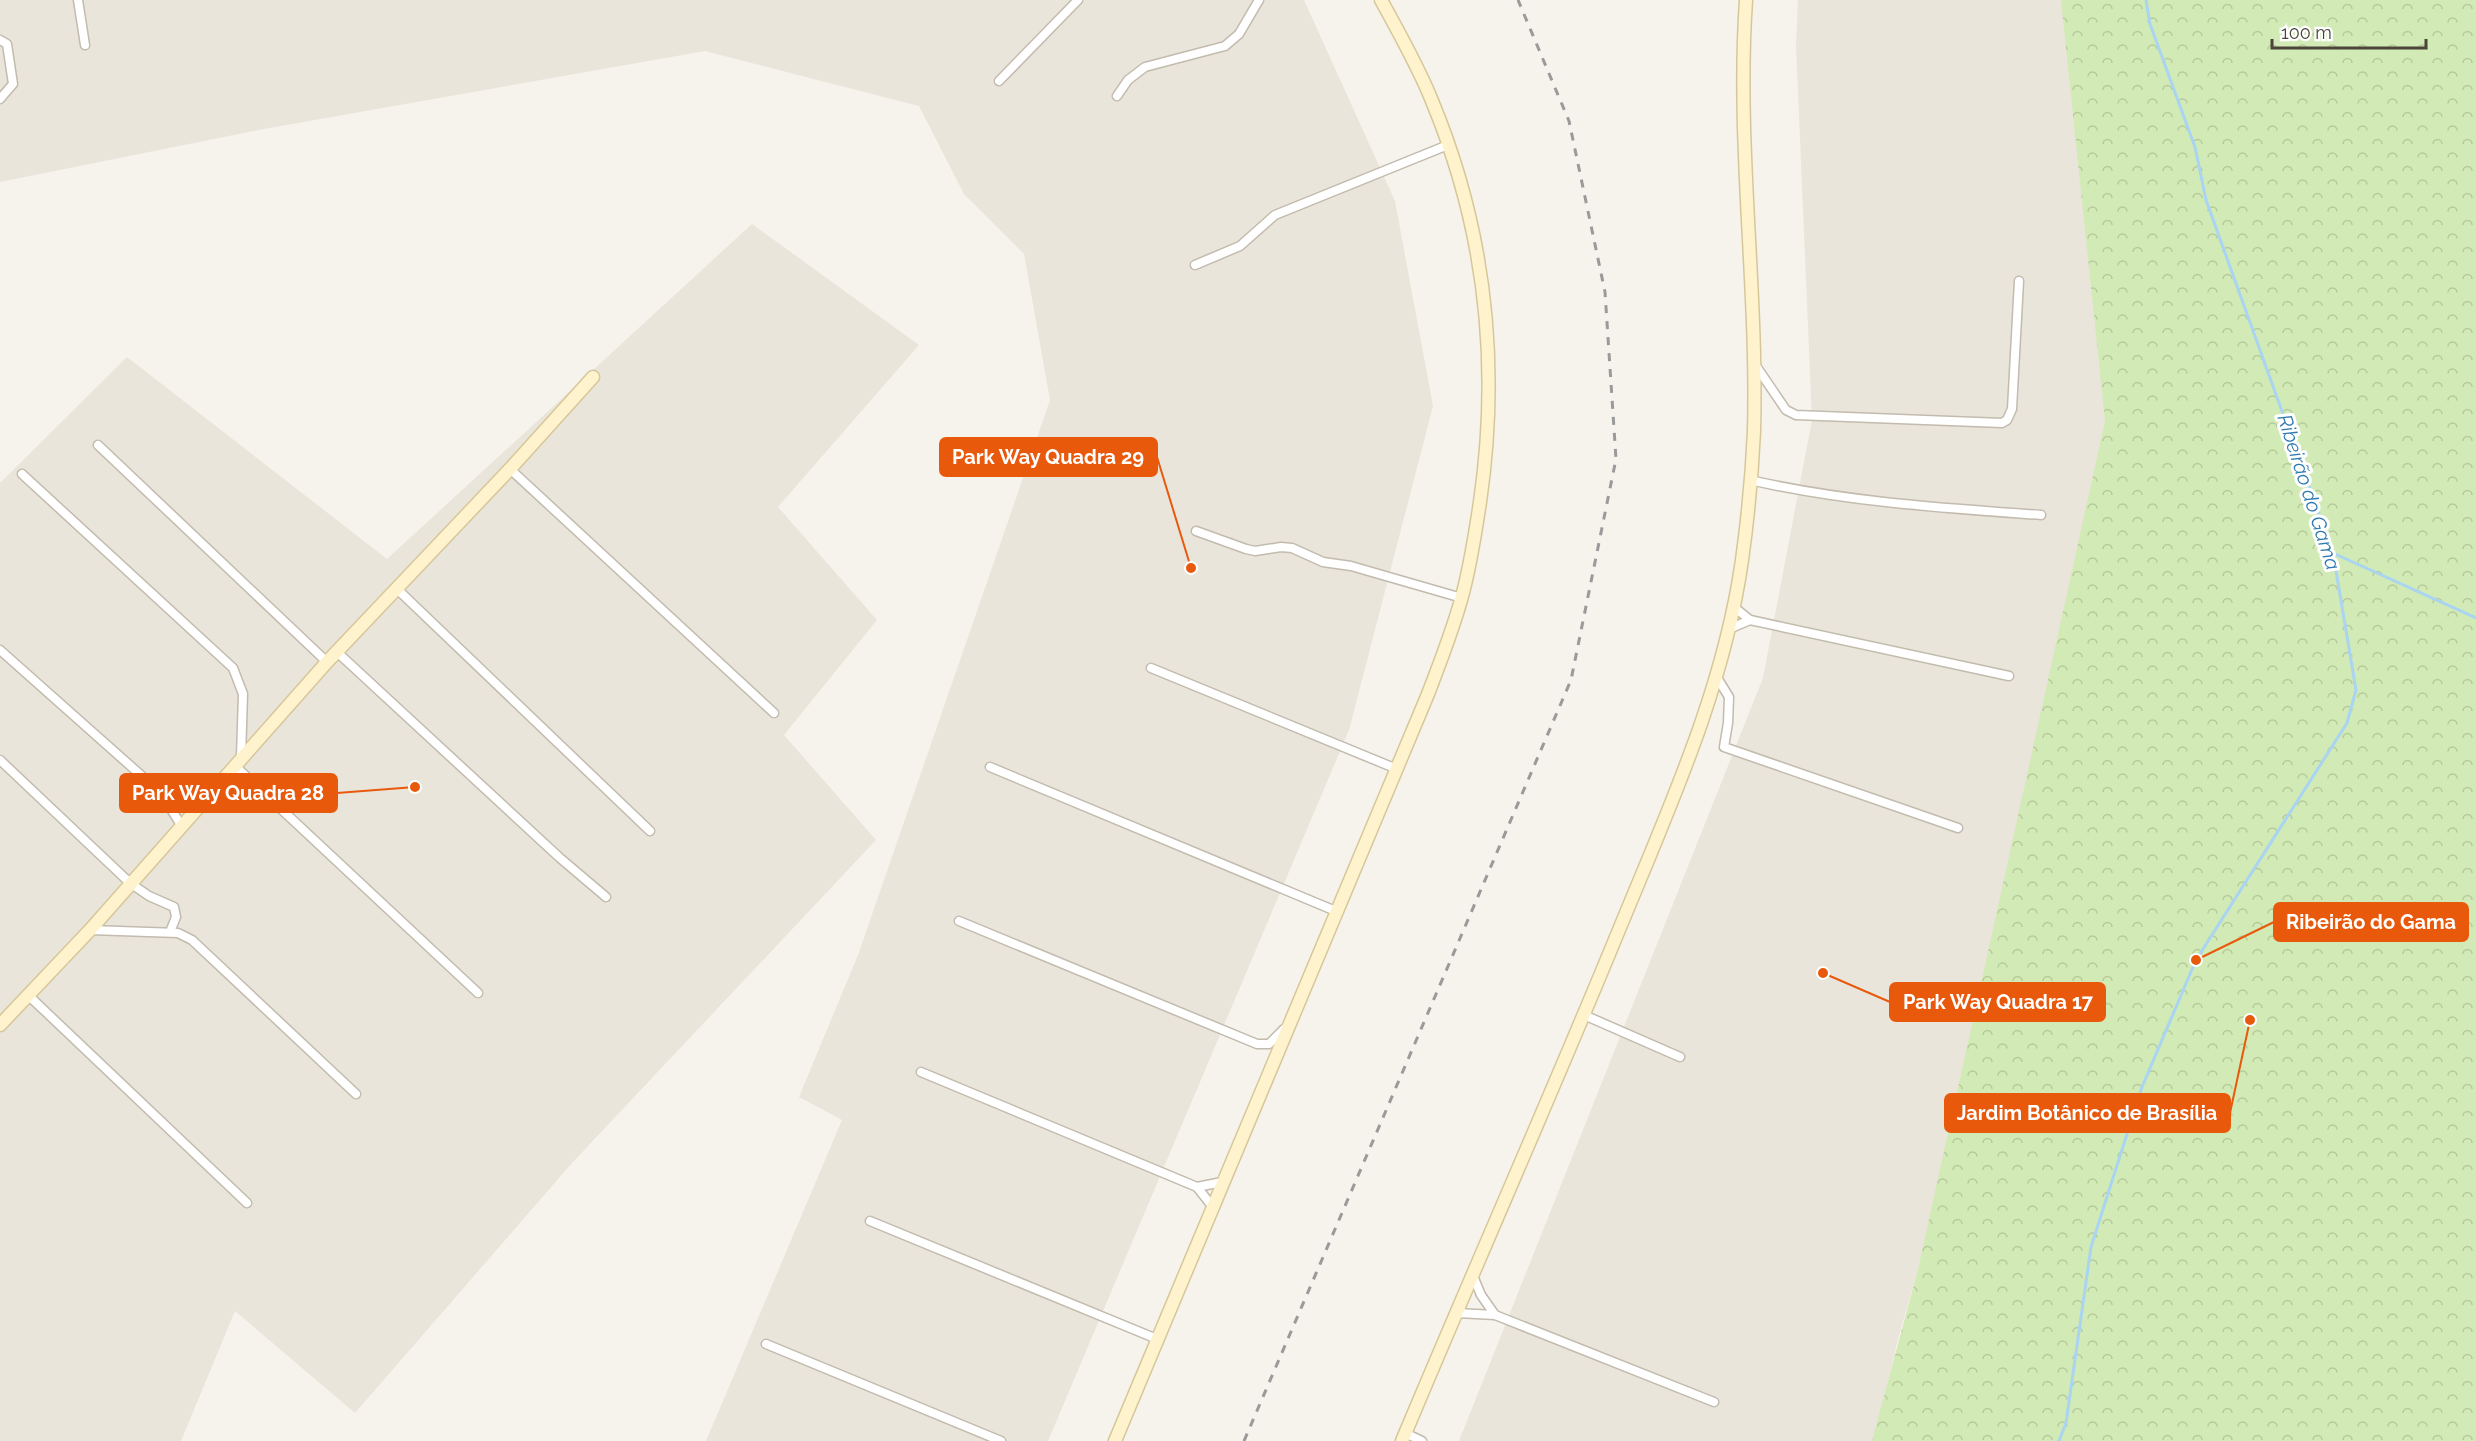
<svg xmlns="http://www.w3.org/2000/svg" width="2476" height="1441" font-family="Raleway,sans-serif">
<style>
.residential{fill:#eae5da}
.forest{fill:url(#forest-crowns)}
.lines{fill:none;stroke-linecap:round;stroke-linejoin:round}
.stream{stroke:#a9d4f2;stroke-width:3}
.street-casing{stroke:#c2bbae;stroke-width:11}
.secondary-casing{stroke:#d6c79b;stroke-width:15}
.street{stroke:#fff;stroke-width:8}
.secondary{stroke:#fff3cd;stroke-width:12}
.rail{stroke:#9a9a9a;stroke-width:3;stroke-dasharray:8 8;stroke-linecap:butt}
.labels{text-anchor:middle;stroke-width:6;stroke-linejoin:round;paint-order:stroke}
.water-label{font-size:20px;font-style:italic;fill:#2e7ab2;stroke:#fff}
.leader{fill:none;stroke:#e8590c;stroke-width:2}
.callout-dot{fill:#e8590c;stroke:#fff;stroke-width:2}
.callout{fill:#e8590c;stroke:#e8590c;stroke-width:2}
.callout-label{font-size:20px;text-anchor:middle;font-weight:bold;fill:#fff}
</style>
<defs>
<pattern id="forest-crowns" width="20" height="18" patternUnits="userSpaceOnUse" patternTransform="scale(1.5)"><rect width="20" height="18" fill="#d2eab5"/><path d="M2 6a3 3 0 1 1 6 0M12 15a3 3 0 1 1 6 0" fill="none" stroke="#b6ca9c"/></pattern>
</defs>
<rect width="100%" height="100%" fill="#f6f3ec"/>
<g class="residential">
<polygon points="0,0 1304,0 1395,201 1433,406 1349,730 1048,1441 706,1441 842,1120 799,1097 858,955 1050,400 1024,254 964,194 919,106 705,51 264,129 0,182"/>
<polygon points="1798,0 2061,0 2099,151 2109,598 1898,1339 1874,1441 1459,1441 1763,678 1812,420 1796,45"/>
<polygon points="752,224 919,345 778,507 877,620 784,735 876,840 572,1163 355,1413 235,1311 181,1441 0,1441 0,483 127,357 387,559"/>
</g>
<polygon class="forest" points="2061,0 2476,0 2476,1441 1872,1441 1918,1269 2105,421"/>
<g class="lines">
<g class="stream">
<polyline points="2333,553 2476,618"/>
<polyline points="2059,1441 2066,1423 2091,1247 2142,1087 2196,960 2347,723 2356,690 2333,553 2206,200 2195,147 2150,24 2146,0"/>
</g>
<defs>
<g id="street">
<polyline points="78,0 85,45"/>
<polyline points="0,40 7,44 13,84 0,99"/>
<polyline points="999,81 1078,0"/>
<polyline points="1117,96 1128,80 1145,67 1225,46 1239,34 1259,0"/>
<polyline points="1195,265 1240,246 1275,215 1448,145"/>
<polyline points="1754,363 1786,410 1796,415 2002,423 2007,420 2012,409 2019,281"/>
<polyline points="98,445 327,662"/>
<polyline points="510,469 774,713"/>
<polyline points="22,474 233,668 243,694 241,757"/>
<path d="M 1750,480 C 1846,502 1944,508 2041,515"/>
<polyline points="1196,531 1246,549 1255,551 1281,547 1292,548 1323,562 1351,566 1462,598"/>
<polyline points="396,588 650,831"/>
<polyline points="1734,607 1750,620 2009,676"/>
<polyline points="1729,629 1750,620"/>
<polyline points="0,650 161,793 181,825"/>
<polyline points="337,652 560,858 606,897"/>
<polyline points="1151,668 1397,769"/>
<polyline points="1716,676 1729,697 1728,723 1724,747 1958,828"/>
<polyline points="0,760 130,883 149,896 174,907 176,917 170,932"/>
<polyline points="234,765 478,993"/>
<polyline points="990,767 1338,912"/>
<polyline points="959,921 1257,1044 1269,1044 1284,1029"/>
<polyline points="90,930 178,933 192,940 356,1094"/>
<polyline points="28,995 247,1203"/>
<polyline points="1584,1015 1680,1057"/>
<polyline points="921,1072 1197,1187 1212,1206"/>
<polyline points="1197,1187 1222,1182"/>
<polyline points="870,1221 1157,1339"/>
<polyline points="1473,1276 1481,1295 1495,1315"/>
<polyline points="1457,1313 1495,1315 1714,1402"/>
<polyline points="766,1344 1001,1441"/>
<polyline points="1405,1433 1422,1441"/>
</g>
<g id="secondary">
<polyline points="0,1025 90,930 327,662 510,469 593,377"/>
<path d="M 1115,1441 L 1428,694 C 1440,663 1452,632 1461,600 C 1470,569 1475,535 1480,502 C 1500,364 1486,231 1432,101 C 1418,66 1399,33 1381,0"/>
<path d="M 1402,1441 C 1474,1269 1550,1098 1621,925 C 1670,806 1724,688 1742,560 C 1748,517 1752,474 1754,431 C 1758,288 1736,144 1746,0"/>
</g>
</defs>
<use href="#street" class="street-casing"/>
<use href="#secondary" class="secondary-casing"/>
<use href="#street" class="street"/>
<use href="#secondary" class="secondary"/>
<polyline class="rail" points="1244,1441 1571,680 1616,459 1605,292 1569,121 1518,0"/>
</g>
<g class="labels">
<g class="water-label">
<text transform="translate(2309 492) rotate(72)" y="7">Ribeirão do Gama</text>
</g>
</g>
<path class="leader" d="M1191 568L1157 457M415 787L337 793M2196 960L2274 922M1823 973L1890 1002M2250 1020L2230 1113"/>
<g class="callout-dot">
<circle cx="1191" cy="568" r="6"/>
<circle cx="415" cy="787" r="6"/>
<circle cx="2196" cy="960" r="6"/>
<circle cx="1823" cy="973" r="6"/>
<circle cx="2250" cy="1020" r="6"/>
</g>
<g class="callout">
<rect x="940" y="438" width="217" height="38" rx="6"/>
<rect x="120" y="774" width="217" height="38" rx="6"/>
<rect x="2274" y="903" width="194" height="38" rx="6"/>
<rect x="1890" y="983" width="215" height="38" rx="6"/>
<rect x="1945" y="1094" width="285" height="38" rx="6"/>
</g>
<g class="callout-label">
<text x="1048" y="464">Park Way Quadra 29</text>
<text x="228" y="800">Park Way Quadra 28</text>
<text x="2371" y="929">Ribeirão do Gama</text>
<text x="1998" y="1009">Park Way Quadra 17</text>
<text x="2087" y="1120">Jardim Botânico de Brasília</text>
</g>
<path d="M2272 39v9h154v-9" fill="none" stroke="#4b4439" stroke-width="3"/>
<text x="2281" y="39" font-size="18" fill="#4b4439" stroke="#ffffff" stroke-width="4.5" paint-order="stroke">100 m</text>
</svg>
